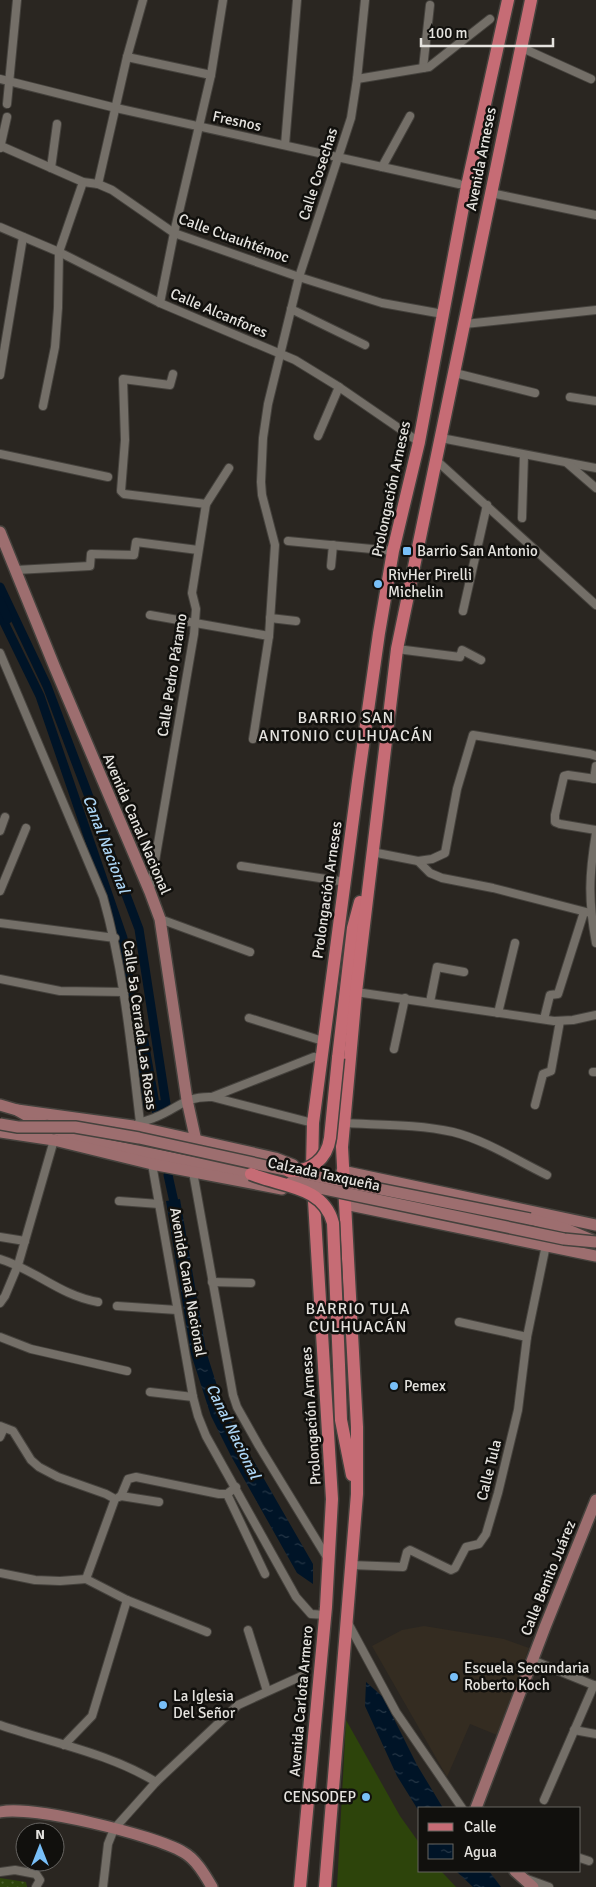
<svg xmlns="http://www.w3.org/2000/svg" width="596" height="1887" font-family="Signika,sans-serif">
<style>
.built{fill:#342c21}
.grass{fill:url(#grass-dots)}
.garden{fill:#2d440b}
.water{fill:url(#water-ripples)}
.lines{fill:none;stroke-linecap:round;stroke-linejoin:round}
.canal{stroke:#001427;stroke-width:9}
.street-casing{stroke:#45423d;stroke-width:10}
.secondary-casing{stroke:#45423d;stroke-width:14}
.primary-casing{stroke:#45423d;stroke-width:15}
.street{stroke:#746f68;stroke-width:8}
.secondary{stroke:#9d6e6f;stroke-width:11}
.primary{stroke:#c66c75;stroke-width:12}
.secondary-bridge-casing{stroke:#45423d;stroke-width:14;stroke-linecap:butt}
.primary-bridge-casing{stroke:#45423d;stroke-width:15;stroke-linecap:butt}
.secondary-bridge{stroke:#9d6e6f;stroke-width:11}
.primary-bridge{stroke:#c66c75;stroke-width:12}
.poi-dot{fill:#78bff8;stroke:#11100d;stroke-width:2}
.labels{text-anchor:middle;stroke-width:5;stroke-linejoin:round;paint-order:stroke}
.street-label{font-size:15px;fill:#e5e3df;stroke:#11100d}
.poi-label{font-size:15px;fill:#e5e3df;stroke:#11100d;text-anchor:start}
.neighbourhood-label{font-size:16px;letter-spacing:1px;fill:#e5e3df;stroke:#11100d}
.water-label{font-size:16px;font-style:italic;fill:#acd5f5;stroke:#11100d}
</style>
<defs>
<pattern id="grass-dots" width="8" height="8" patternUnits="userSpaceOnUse" patternTransform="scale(1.25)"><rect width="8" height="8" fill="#2d440b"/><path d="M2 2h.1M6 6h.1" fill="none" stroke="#4b5f2e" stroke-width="1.8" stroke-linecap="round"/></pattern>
<pattern id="water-ripples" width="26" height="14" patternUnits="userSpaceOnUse" patternTransform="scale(1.25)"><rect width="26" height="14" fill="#001427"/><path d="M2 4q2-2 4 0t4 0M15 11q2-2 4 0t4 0" fill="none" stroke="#253646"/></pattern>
</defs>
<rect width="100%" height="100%" fill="#2a2621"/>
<polygon class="built" points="424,1626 504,1639 529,1648 497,1735 470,1724 447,1777 372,1646 402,1630"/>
<polygon class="grass" points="0,1878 26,1882 27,1887 0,1887"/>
<polygon class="garden" points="346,1720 400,1816 420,1844 420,1871 441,1871 456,1887 337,1887"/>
<g class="water">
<polygon points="180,1199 206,1351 219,1392 233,1425 313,1564 313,1584 297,1573 231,1456 211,1416 191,1354 166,1201"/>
<polygon points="366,1682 383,1697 417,1765 443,1808 420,1808 420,1813 397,1776 365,1706"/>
<polygon points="456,1871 489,1871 501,1887 473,1887"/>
</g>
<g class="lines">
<g class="canal">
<polyline points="0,587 47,686 139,929 166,1104 148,1106 123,938 40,696 0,614"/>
<polyline points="0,601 8,619"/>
<polyline points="144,1041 156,1110"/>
<polyline points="168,1175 176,1211"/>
</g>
<defs>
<g id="street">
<polyline points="520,47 591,79"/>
<polyline points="127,57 211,75"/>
<polyline points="423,68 430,5"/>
<polyline points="0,79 116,108 459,184"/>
<polyline points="357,79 429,67 490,19"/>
<polyline points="7,104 17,0"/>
<polyline points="285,145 297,0"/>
<polyline points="1,146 83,182 98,184 112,190 174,233 299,277 382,303 443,314"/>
<polyline points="0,148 7,117"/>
<polyline points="382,167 410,116"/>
<polyline points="51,168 57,124"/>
<polyline points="98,184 127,57 143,0"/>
<polyline points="491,193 596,215"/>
<polyline points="0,227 59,252 160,303 295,360 339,387 419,442"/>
<polyline points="160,303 174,233 211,75 223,0"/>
<polyline points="291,309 365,345"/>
<polyline points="465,324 596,310"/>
<polyline points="455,373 535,393"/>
<polyline points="173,374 170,385 123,379 125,440 121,491 124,494 206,504"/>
<polyline points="0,375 23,237"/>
<polyline points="570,397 596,401"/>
<polyline points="43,406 55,347 58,308 59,252 83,182"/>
<polyline points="318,436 339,387"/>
<polyline points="441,438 596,468"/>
<polyline points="0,454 108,477"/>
<polyline points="437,461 596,605"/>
<polyline points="567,463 596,488"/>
<polyline points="522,518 524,455"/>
<polyline points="288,541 393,551"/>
<polyline points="331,566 333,545"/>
<polyline points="16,570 90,566 91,554 134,555 136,542 198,550"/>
<polyline points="463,611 487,505"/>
<polyline points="150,615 269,636"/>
<polyline points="270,618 296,621"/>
<polyline points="397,649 460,657 462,650 481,660"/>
<path d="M 0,653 L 103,897 C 124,971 131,1046 140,1122"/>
<polyline points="253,739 269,636 275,545 262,495 261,482 263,438 268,404 299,277 351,118 357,79 365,0"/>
<polyline points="594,779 596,766"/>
<polyline points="596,779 568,775 564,776 555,815 555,822 560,824 596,830"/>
<polyline points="0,831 5,817"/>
<path d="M 596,833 C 589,875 588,900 596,943"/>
<polyline points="372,852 418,861 430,873 442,878 493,888 590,913"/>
<polyline points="418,861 432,859 445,853 457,789 473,735 590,754 596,756"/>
<polyline points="241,866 346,882"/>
<polyline points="150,890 194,634 196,609 192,593 206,504 229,468"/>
<polyline points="0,891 26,828"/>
<polyline points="160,919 250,952"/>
<polyline points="0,923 115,938"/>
<polyline points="0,979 60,991 124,992"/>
<polyline points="356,992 554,1021 573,1020 596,1015"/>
<polyline points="430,1002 437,967 464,972"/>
<polyline points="498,1013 515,943"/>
<polyline points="249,1018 323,1041"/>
<polyline points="544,1019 550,995 558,994 584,912"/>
<polyline points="394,1049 405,998"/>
<polyline points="593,1072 596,1072"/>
<polyline points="212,1097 313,1123"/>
<polyline points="535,1105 543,1074 551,1071 560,1021"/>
<path d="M 343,1123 C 379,1125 418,1124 453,1132 C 485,1140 518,1161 547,1175"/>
<path d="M 137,1124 C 143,1121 150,1120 156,1117 C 179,1108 184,1096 212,1097 L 314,1057"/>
<polyline points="152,1164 193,1397 198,1416 206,1436 296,1597 311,1614 325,1615"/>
<polyline points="193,1172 233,1395 237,1407 259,1446 328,1559"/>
<polyline points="119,1201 159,1204"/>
<polyline points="0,1237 25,1241"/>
<path d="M 0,1259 C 36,1270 59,1295 98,1302"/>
<polyline points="212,1282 251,1283"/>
<polyline points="0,1303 5,1296 18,1265 54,1140"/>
<polyline points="117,1306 177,1310"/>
<polyline points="459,1322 527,1337"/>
<polyline points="0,1337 31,1349 127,1371"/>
<polyline points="150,1392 193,1397"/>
<polyline points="0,1426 13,1431 31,1460 39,1467 58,1477 106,1494 115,1499"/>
<polyline points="0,1437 4,1428"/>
<polyline points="227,1494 265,1574"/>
<polyline points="121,1496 128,1479 136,1477 219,1494 227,1494 236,1487"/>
<polyline points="119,1497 121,1496 159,1502"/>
<polyline points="351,1565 403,1567 407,1552 410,1550 451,1570 455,1568 466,1547 479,1544 486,1534 498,1493 518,1410 527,1337 546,1245"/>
<polyline points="0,1573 35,1580 60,1581 86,1579"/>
<polyline points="86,1579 127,1600 207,1632"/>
<polyline points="86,1579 115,1499"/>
<polyline points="348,1623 396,1712 462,1808"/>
<polyline points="248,1630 267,1691"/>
<polyline points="532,1660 596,1686"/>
<path d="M 0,1725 C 52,1743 109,1753 156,1782"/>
<polyline points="574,1730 596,1734"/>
<polyline points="64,1745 92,1716 127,1600"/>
<polyline points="544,1800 594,1685"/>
<polyline points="580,1858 589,1861"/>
<polyline points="0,1872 15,1870 36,1874 40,1880 36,1887"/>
<polyline points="527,1879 549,1887"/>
<polyline points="103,1887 108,1844 114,1829 156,1782 238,1705 304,1675"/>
</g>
<g id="secondary">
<polyline points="0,532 55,668 150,892 160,919 187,1100 196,1141"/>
<polyline points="0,1105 17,1110 36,1121 70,1135 97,1143 251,1174"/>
<polyline points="17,1110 133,1126 275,1158 293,1165 301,1175"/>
<polyline points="0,1132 54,1140 152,1164 282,1189"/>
<polyline points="342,1171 596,1225"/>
<polyline points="345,1204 596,1256"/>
<polyline points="530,1219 566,1229 592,1240"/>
<polyline points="476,1808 545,1627 596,1500"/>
<path d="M 0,1812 C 32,1805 154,1835 183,1852 C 196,1859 205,1875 212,1887"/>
<polyline points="515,1871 533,1887"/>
</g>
<g id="primary">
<polyline points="338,1058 353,928 360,902"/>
<polyline points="339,1365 341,1420 352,1475"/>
<polyline points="300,1887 326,1607 332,1499 312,1168 313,1123 358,781 379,633 393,551 419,442 467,186 508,0"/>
<polyline points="325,1887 357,1494 357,1427 342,1147 356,992 397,649 531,0"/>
</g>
</defs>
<use href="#street" class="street-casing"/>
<use href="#secondary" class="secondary-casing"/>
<use href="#primary" class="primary-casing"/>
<use href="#street" class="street"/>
<use href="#secondary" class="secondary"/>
<use href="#primary" class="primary"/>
<defs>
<g id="secondary-bridge">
<polyline points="0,1124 18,1127 75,1127 139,1138 289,1171 530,1219"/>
<polyline points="291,1182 564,1239 596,1242"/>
</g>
<g id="primary-bridge">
<path d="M 289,1171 C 311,1172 327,1159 330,1138 L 338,1058"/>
<path d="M 251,1174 C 281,1187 323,1185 333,1223 L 339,1365"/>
</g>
</defs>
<use href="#secondary-bridge" class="secondary-bridge-casing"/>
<use href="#primary-bridge" class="primary-bridge-casing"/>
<use href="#secondary-bridge" class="secondary-bridge"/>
<use href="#primary-bridge" class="primary-bridge"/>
</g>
<g class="poi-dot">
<rect x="402" y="546" width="10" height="10" rx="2.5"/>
<circle cx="378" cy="584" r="5"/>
<circle cx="394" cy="1386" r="5"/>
<circle cx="454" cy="1677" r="5"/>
<circle cx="163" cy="1705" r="5"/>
<circle cx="366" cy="1797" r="5"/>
</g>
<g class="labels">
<g class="street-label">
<text transform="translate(237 121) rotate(12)" y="5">Fresnos</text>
<text transform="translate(481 159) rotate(-79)" y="5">Avenida Arneses</text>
<text transform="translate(318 174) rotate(-72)" y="5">Calle Cosechas</text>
<text transform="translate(234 238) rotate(20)" y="5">Calle Cuauhtémoc</text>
<text transform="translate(219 313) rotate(23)" y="5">Calle Alcanfores</text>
<text transform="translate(391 489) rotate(-78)" y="5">Prolongación Arneses</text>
<text transform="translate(172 675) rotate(-81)" y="5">Calle Pedro Páramo</text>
<text transform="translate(137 824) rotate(67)" y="5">Avenida Canal Nacional</text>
<text transform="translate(327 890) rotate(-82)" y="5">Prolongación Arneses</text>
<text transform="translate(140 1025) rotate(82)" y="5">Calle 5a Cerrada Las Rosas</text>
<text transform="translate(324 1174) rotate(12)" y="5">Calzada Taxqueña</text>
<text transform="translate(188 1282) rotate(80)" y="5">Avenida Canal Nacional</text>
<text transform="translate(311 1416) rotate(-94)" y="5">Prolongación Arneses</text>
<text transform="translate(489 1470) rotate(-76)" y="5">Calle Tula</text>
<text transform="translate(548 1578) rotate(-68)" y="5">Calle Benito Juárez</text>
<text transform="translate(301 1701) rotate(-85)" y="5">Avenida Carlota Armero</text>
</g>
<g class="poi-label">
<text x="417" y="556">Barrio San Antonio</text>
<text x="388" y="580">RivHer Pirelli<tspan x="388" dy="17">Michelin</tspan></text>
<text x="404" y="1391">Pemex</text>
<text x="464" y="1673">Escuela Secundaria<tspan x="464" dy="17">Roberto Koch</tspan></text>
<text x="173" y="1701">La Iglesia<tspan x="173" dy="17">Del Señor</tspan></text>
<text x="356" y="1802" text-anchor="end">CENSODEP</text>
</g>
<g class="neighbourhood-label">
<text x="346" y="723">BARRIO SAN<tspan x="346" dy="18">ANTONIO CULHUACÁN</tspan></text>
<text x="358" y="1314">BARRIO TULA<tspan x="358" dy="18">CULHUACÁN</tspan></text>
</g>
<g class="water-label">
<text transform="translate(107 844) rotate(69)" y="6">Canal Nacional</text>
<text transform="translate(234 1431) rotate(64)" y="6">Canal Nacional</text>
</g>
</g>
<rect x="418" y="1807" width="162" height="65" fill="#11100d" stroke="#666461"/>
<rect x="428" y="1823" width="25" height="8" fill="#c66c75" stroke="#666461"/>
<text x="464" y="1832" font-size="15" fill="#e5e3df">Calle</text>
<rect x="428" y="1844" width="25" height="15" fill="url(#water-ripples)" stroke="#666461"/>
<text x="464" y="1857" font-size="15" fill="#e5e3df">Agua</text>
<g transform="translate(40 1847)"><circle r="24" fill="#11100d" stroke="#666461"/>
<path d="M0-4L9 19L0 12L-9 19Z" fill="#78bff8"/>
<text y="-8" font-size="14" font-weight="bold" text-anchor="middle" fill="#e5e3df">N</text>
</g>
<path d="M421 38v8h132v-8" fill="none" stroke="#e5e3df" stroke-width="2.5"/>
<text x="428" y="38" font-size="15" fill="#e5e3df" stroke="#11100d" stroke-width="4" paint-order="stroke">100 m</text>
</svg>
